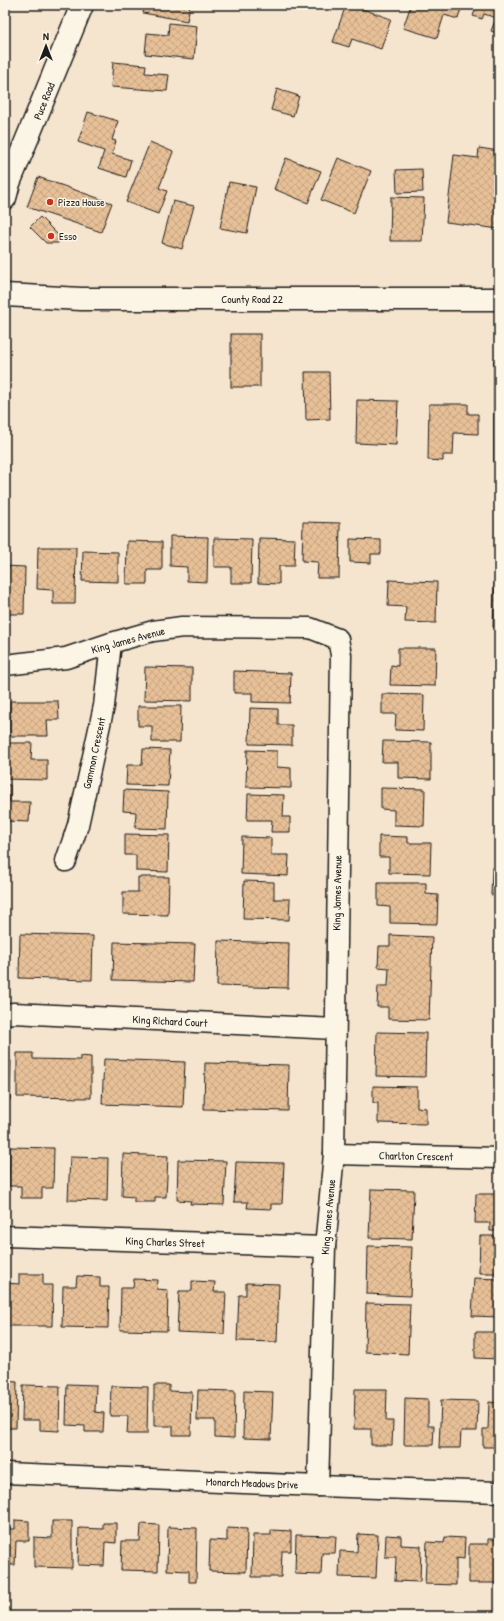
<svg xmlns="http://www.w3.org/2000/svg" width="504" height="1621" font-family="'Patrick Hand',sans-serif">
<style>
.building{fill:url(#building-cross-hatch);stroke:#1c1c1c}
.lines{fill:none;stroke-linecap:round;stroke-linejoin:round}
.street-casing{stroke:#1c1c1c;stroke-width:23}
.secondary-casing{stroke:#1c1c1c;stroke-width:25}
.street{stroke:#fcf5e5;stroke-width:20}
.secondary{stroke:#fcf5e5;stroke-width:22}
.poi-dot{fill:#c8321e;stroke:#fcf5e5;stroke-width:1.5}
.labels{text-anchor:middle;stroke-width:3;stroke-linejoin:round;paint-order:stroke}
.street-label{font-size:11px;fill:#1c1c1c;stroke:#fcf5e5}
.poi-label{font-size:11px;fill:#1c1c1c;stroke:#fcf5e5;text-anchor:start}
</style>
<defs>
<pattern id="building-cross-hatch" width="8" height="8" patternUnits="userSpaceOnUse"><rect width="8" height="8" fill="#e7c097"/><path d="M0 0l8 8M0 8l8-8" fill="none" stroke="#c6a482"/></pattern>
</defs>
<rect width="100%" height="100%" fill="#f6e5ce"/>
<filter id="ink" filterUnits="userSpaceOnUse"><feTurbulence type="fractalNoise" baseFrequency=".025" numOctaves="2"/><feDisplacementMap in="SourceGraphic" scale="8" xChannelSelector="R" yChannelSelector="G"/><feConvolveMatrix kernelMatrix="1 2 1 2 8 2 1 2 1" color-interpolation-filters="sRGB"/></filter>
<g filter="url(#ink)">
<g class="building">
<polygon points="145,5 190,5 187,21 143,13"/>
<polygon points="346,5 351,5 391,19 381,49 352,39 349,47 333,42"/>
<polygon points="411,5 462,5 458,19 444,15 437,38 403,28"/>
<polygon points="477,5 499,5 499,34 491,31 496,18 484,14 482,19 473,16"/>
<polygon points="169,23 197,26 194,59 145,54 147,33 168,35"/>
<polygon points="113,62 146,65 145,73 169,75 167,91 111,87"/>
<polygon points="277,89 299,96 293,116 271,110"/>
<polygon points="88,112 118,121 112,140 116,141 112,154 131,160 126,177 99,168 104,151 78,142"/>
<polygon points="150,142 173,152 159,188 167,191 158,214 126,202"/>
<polygon points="479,148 499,151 499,229 446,222 454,155 478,158"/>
<polygon points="286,158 321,171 308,203 274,189"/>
<polygon points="338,158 371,171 354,213 321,200"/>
<polygon points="422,169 423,192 397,193 396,170"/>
<polygon points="38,177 112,203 101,232 27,207"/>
<polygon points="229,182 256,187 247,233 220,228"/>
<polygon points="391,197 424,198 422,241 390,241"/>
<polygon points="173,201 194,206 182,249 162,243"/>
<polygon points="40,217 62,239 58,243 46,243 30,227"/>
<rect x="231" y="334" width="29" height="53"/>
<polygon points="494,360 499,361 499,627 493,627 498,466 494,464"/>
<polygon points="305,372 329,372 330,419 306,420"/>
<polygon points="357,400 398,401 396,445 356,443"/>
<polygon points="429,404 468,404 468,414 478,414 478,434 454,433 453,455 443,455 443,461 428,460"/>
<polygon points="5,463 8,464 5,473"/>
<polygon points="303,522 340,523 339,578 317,578 318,562 302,561"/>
<polygon points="170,536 208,537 207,582 187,581 187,567 170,566"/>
<polygon points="214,538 252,539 251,583 231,583 231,567 214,567"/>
<polygon points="259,538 295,539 294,566 279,566 279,584 258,583"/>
<polygon points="350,539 381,540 381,554 371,554 371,563 350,562"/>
<polygon points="127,541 162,542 162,570 147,570 147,584 126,584"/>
<polygon points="38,547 76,547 75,604 53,604 53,590 37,589"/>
<polygon points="83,551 118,552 118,582 82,581"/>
<polygon points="5,566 25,567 24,614 5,614"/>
<polygon points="389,580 437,582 436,623 405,622 406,607 388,606"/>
<polygon points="398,648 436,648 435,686 390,685 391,665 398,666"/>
<polygon points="145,667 192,668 192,701 144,700"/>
<polygon points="234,671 291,673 290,703 252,702 252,693 234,693"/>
<polygon points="382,694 424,695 423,731 395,730 396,714 382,714"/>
<polygon points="10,701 58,701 59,720 47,720 48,736 10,736"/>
<polygon points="138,706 181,706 180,742 152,742 152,726 138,726"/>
<polygon points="250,708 278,709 278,725 292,725 292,745 249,744"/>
<polygon points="383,741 431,742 431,779 398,778 398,762 382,762"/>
<polygon points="5,743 32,743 31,760 47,760 47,780 5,779"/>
<polygon points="143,749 170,750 168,786 126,785 127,765 142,765"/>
<polygon points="247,750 277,751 277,767 291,768 291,788 246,787"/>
<polygon points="5,785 10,785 10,802 30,802 29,822 5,821"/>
<polygon points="381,788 425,789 424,826 394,825 394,810 381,809"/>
<polygon points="124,790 168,792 167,829 135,828 136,812 123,811"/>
<polygon points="248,794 284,795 283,817 290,817 290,832 271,832 272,820 247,820"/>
<polygon points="125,834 169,835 168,872 136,871 136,855 125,855"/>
<polygon points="379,836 408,837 408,843 431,843 430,874 389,873 389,857 379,857"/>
<polygon points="242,837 271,838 271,855 289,855 288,876 241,874"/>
<polygon points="492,868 499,869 499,895 491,895"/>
<polygon points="138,877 169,877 168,915 123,914 123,892 138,892"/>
<polygon points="244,881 274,882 274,899 290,899 289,920 243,919"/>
<polygon points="378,883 426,883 426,894 438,895 437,924 390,923 390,907 378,906"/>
<polygon points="20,934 93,936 92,980 19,978"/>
<polygon points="390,935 432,937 429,1020 388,1019 388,1007 377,1007 378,986 388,986 389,968 378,967 379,946 390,946"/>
<polygon points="218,941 289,943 288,988 217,986"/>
<polygon points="114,942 195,944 193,982 113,980"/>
<polygon points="377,1032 426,1033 425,1077 376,1076"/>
<polygon points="17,1053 33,1053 33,1059 80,1060 80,1056 91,1057 91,1098 17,1097"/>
<polygon points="104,1059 185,1062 183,1107 102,1104"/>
<polygon points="5,1060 11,1061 10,1100 5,1099"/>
<polygon points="205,1063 289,1065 288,1111 204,1109"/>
<polygon points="373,1086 417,1087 417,1107 426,1108 426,1124 378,1123 378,1103 373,1103"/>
<polygon points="10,1147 54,1148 53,1188 42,1188 42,1198 21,1198 21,1186 9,1186"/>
<polygon points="123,1154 168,1156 166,1197 155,1197 155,1202 134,1202 134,1197 122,1196"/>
<polygon points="70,1157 108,1158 107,1201 68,1200"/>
<polygon points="178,1160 226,1161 224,1205 190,1204 191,1201 177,1200"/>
<polygon points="236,1162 284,1163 282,1204 271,1204 271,1209 247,1208 248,1202 234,1202"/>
<polygon points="371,1189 414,1190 412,1239 369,1238"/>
<polygon points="476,1194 499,1194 499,1231 490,1231 490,1223 475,1223"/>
<polygon points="480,1236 499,1236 499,1273 479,1273"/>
<polygon points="368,1246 412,1247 410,1296 367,1294"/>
<polygon points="19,1274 43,1274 43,1285 53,1285 52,1326 6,1326 6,1283 19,1284"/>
<polygon points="77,1276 100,1277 100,1287 109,1287 108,1328 62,1327 63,1286 76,1286"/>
<polygon points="474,1278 499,1279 499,1317 472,1316"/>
<polygon points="134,1279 158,1280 157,1289 168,1290 167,1331 120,1330 121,1288 133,1288"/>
<polygon points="192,1281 215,1282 214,1292 226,1292 224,1334 177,1332 179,1291 192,1291"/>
<polygon points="246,1283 279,1284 277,1342 237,1341 239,1295 246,1295"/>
<polygon points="366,1303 410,1304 408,1354 365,1352"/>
<polygon points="475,1332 499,1332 499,1359 475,1358"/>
<polygon points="5,1381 17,1382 16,1428 5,1428"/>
<polygon points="67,1384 96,1385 95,1412 104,1413 103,1432 85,1432 85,1426 66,1425"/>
<polygon points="23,1385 60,1386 59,1431 40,1430 40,1420 22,1420"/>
<polygon points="154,1385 169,1385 169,1391 192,1392 191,1435 173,1435 173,1426 154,1426"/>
<polygon points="111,1386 148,1387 147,1434 127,1434 128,1416 110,1416"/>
<polygon points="355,1389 387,1389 386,1421 393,1421 392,1445 371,1445 371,1429 354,1429"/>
<polygon points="198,1390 235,1391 234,1438 215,1437 215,1420 197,1420"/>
<polygon points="244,1391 273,1392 271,1439 243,1438"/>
<polygon points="405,1398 428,1399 428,1426 434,1426 433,1445 404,1445"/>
<polygon points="441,1400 478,1401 477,1431 461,1431 460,1448 439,1448"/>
<polygon points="489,1402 499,1403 499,1447 483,1447 483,1429 488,1429"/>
<polygon points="15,1520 29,1521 29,1541 16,1541 15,1565 5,1565 5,1529 15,1529"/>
<polygon points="52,1521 72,1521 72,1568 34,1567 34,1537 52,1538"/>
<polygon points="103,1523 116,1523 116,1543 105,1542 104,1566 78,1565 79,1528 103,1529"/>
<polygon points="141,1524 159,1525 158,1571 121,1570 122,1541 140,1541"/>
<polygon points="168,1527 197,1528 196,1582 189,1582 189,1571 167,1570"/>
<polygon points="227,1528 247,1529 246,1572 209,1571 210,1540 227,1541"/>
<polygon points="271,1530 291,1531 291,1551 282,1551 281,1577 252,1577 253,1535 271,1535"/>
<polygon points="358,1534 378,1535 376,1578 339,1577 340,1551 357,1552"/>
<polygon points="296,1535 336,1536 335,1553 322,1553 321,1575 295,1574"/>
<polygon points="386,1535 401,1536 401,1545 421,1546 420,1582 395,1581 396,1557 385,1557"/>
<polygon points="445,1537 465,1538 464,1559 456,1558 456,1585 425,1584 427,1542 444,1543"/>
<polygon points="488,1539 499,1539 499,1583 469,1583 469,1544 488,1544"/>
</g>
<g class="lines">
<defs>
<g id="street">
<polyline points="5,665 66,658 111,643 153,631 182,627 310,628 338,639 341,655 334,1154 325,1247 318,1486"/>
<polyline points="66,861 78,825 104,706 111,643"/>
<polyline points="5,1014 14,1013 335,1029"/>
<polyline points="334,1154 499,1158"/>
<polyline points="5,1236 325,1247"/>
<polyline points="5,1473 318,1486 499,1492"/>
</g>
<g id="secondary">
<polyline points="5,198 9,183 82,5"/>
<polyline points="5,295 81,299 499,299"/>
</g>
</defs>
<use href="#street" class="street-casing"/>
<use href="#secondary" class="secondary-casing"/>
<use href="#street" class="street"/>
<use href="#secondary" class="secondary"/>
</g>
</g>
<g class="poi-dot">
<circle cx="50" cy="202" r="4"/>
<circle cx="51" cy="236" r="4"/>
</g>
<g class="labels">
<g class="street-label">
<text transform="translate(44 101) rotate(-68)" y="4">Puce Road</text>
<text x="252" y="303">County Road 22</text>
<text transform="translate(128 640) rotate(-15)" y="4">King James Avenue</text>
<text transform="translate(94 753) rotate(-78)" y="4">Gammon Crescent</text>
<text transform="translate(337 893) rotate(-89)" y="4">King James Avenue</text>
<text transform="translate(170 1021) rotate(3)" y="4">King Richard Court</text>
<text transform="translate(416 1156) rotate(1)" y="4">Charlton Crescent</text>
<text transform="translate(328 1217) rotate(-85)" y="4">King James Avenue</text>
<text transform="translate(165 1242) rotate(2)" y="4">King Charles Street</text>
<text transform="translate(252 1483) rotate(2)" y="4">Monarch Meadows Drive</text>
</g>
<g class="poi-label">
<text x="58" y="206">Pizza House</text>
<text x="59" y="240">Esso</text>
</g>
</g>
<rect width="504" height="1621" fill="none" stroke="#fcf5e5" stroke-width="20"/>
<rect x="10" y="10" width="484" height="1601" fill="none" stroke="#1c1c1c" stroke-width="1.5" filter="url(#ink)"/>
<g transform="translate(46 46)" stroke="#fcf5e5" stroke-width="3" paint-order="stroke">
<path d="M0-3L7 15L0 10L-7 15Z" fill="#1c1c1c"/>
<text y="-6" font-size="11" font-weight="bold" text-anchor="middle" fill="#1c1c1c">N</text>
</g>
</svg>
